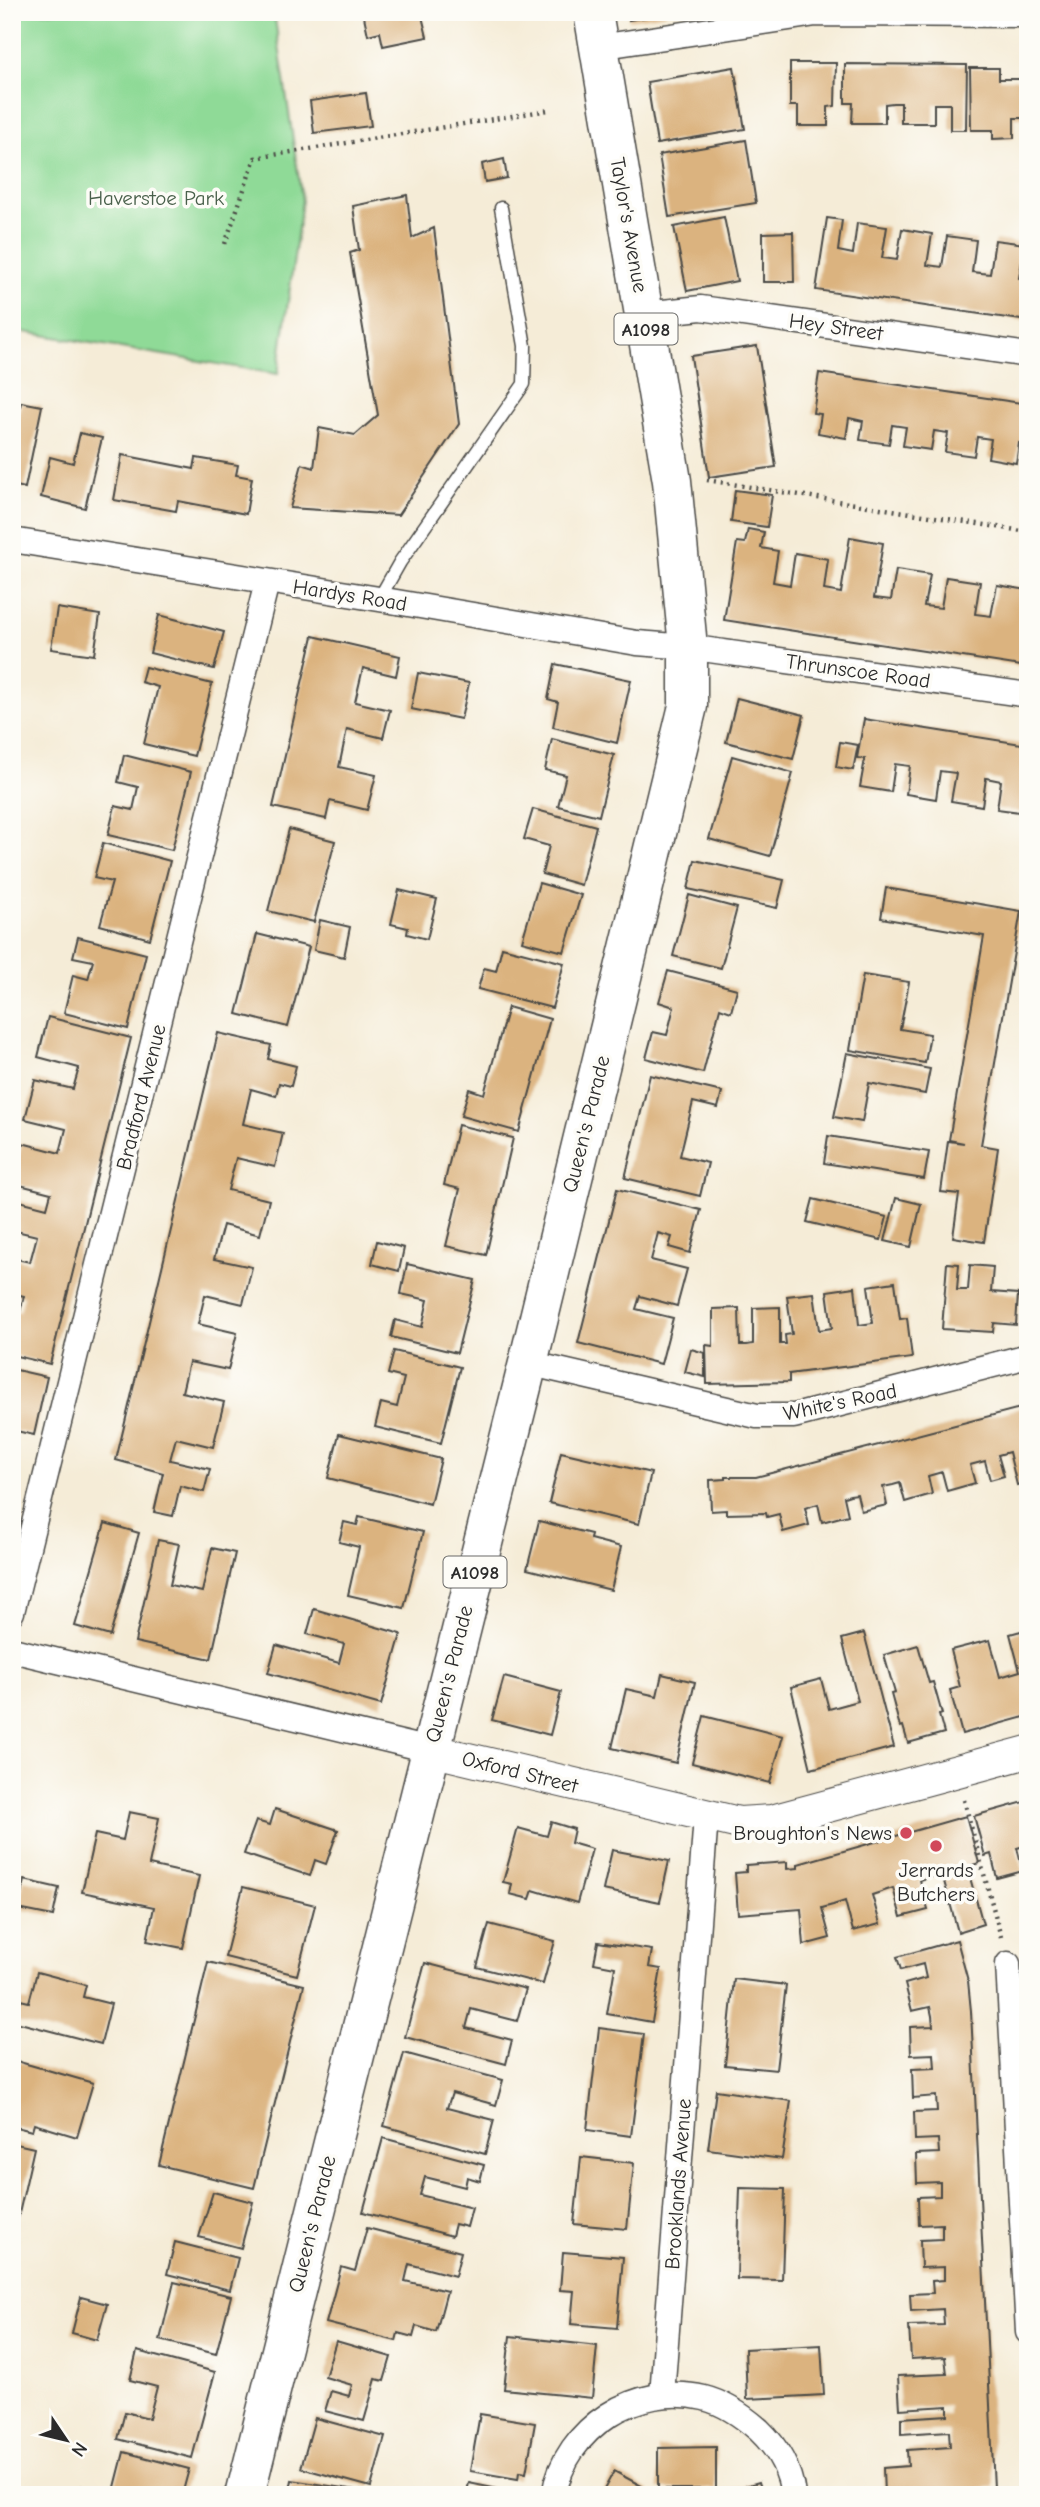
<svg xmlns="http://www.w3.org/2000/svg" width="1040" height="2507" font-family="'Comic Neue',sans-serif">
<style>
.park{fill:#8fda97;stroke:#5d8261;stroke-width:2}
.building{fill:#dbb37f}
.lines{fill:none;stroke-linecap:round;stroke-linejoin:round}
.service-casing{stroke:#494845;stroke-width:15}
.minor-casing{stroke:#494845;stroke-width:27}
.tertiary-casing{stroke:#494845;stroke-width:34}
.primary-casing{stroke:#494845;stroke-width:41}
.path{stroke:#494845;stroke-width:4.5;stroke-dasharray:2 5;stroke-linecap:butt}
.service{stroke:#fff;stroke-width:12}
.minor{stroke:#fff;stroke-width:24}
.tertiary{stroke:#fff;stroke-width:32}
.primary{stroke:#fff;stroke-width:38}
.poi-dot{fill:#d1495b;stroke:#fdfcf7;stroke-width:2.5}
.labels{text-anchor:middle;stroke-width:7;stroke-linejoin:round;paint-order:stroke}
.shield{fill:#fdfcf7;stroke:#6a6a68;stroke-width:2}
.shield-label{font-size:19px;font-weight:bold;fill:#2b2b2b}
.park-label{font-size:21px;fill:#49604b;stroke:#fdfcf7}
.street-label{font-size:21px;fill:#2b2b2b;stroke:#fdfcf7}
.poi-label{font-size:21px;fill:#2b2b2b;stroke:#fdfcf7;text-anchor:end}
</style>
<rect width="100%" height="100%" fill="#fdfcf7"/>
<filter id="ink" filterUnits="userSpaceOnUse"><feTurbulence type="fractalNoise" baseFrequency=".0143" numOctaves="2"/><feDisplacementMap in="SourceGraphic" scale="14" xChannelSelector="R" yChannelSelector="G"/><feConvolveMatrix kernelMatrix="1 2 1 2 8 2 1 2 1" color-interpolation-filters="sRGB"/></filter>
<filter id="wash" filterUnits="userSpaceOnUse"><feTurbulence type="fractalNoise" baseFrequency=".00686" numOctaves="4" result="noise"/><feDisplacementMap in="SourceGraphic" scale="28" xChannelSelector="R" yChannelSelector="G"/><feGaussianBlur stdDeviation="1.57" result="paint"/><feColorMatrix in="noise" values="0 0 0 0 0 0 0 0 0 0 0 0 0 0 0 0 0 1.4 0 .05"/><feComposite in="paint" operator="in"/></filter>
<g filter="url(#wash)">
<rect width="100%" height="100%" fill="#f5ecd7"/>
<polygon class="park" points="12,12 274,12 302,200 278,374 12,330"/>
<g id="blocks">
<g class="building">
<polygon points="363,12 421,12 427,37 383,46 380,32 368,35"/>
<polygon points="628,12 666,12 666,14 629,20"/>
<polygon points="790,63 836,63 835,106 828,107 828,126 798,126 798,106 790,106"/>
<polygon points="845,64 967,65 966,130 950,130 950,104 934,104 934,123 901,123 901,103 893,103 885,104 885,123 852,123 853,103 845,103"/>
<polygon points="734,67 745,129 657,144 647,82"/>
<polygon points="970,68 999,68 999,79 1028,79 1028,118 1014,118 1014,138 993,139 993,130 971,130"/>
<polygon points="366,93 371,126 314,133 310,101"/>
<polygon points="746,140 756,203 669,217 659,155"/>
<polygon points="504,159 507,178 485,182 482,164"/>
<polygon points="407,195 412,238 434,228 459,424 398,515 290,508 302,464 314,468 319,428 355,435 378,415 350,253 359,250 353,206"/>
<polygon points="724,217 737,281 687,291 674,227"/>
<polygon points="827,218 842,220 838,251 853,254 857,223 887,227 882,258 897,260 902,229 932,234 927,265 942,267 947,236 976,240 972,272 990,274 995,240 1025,244 1019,278 1028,280 1028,321 816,290"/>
<polygon points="793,232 794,282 763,282 763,233"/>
<polygon points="757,346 776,467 709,477 691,356"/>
<polygon points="819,373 1028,404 1028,445 1019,443 1016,463 988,458 991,439 977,437 974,456 945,452 948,433 934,431 931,450 903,446 906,427 892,425 889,444 860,440 863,421 849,418 846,438 818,433 821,414 813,413"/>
<polygon points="21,402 42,406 25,488 12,485 12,446"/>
<polygon points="80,433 102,438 85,508 41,497 50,457 73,463"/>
<polygon points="122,455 194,469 196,458 238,465 236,475 252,478 246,514 178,501 176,511 114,500"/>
<polygon points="735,490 772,495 767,527 731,522"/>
<polygon points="748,529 764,532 761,548 778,551 773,582 790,585 795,553 828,559 824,590 841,593 850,537 883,543 874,598 891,600 896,570 930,575 924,606 933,607 941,608 946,577 980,582 975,614 991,616 997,585 1028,590 1025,621 1028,622 1028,667 724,620 737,542 745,543"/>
<polygon points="57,608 100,615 94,655 51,649"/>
<polygon points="159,615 224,632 214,669 150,653"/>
<polygon points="313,636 400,656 396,676 363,668 355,702 390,710 383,738 347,729 339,767 376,775 367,810 330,801 326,819 273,807"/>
<polygon points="555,664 631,680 617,743 553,727 558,702 548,699"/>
<polygon points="145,667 212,684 194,756 144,744 158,687 141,682"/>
<polygon points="418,673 469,683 461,719 411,709"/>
<polygon points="737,698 804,715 793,759 726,742"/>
<polygon points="864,719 1028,745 1027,813 997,809 1001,781 986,778 982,806 951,801 956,773 940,771 936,799 906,794 910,766 895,764 891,792 860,787 865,759 857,758"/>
<polygon points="552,739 614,755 599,816 558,806 566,775 545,770"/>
<polygon points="840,742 858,745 853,770 836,767"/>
<polygon points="124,755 191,772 172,850 108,835 115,806 133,810 138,787 118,782"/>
<polygon points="732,756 793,773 770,856 709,839"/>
<polygon points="533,809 596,826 581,885 542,874 549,846 524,839"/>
<polygon points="289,829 335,841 314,922 268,911"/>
<polygon points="103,843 170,861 150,939 100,925 112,882 94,878"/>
<polygon points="695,860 784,880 777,908 688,889"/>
<polygon points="539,883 581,895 564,952 522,941"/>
<polygon points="886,888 1021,911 981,1145 998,1148 984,1242 953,1237 959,1194 941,1192 948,1141 964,1143 949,1140 984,936 881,918"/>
<polygon points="399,890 437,899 427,939 407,934 408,928 391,924"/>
<polygon points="689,895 737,908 721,968 673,956"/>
<polygon points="320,920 350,927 344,957 314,950"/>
<polygon points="257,934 309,947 288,1027 237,1014"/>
<polygon points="78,937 146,954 128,1029 64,1013 73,975 88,979 93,961 73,957"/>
<polygon points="502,947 564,963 552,1008 478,989 484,968 496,971"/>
<polygon points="668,971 737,989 731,1012 720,1008 703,1073 646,1058 653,1032 667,1035 674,1007 659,1002"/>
<polygon points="863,975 909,982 900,1029 930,1034 925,1063 850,1050"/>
<polygon points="508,1007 550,1019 519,1132 461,1116 469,1089 484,1094"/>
<polygon points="48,1017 131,1038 50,1364 12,1355 12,1310 20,1312 24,1296 12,1293 12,1258 30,1262 37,1236 12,1230 12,1199 47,1208 51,1193 12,1183 22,1143 60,1153 66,1129 25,1119 35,1080 73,1089 79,1068 38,1057"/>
<polygon points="218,1033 271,1045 268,1059 296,1066 291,1086 279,1083 276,1096 251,1089 243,1124 283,1133 275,1167 236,1158 228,1190 269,1200 260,1235 223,1225 214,1259 252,1267 243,1304 205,1295 198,1324 237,1333 228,1370 189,1362 182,1392 224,1402 213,1447 176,1438 170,1460 210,1469 204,1492 180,1486 173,1516 154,1512 163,1473 116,1460"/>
<polygon points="847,1053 930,1069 925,1094 869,1083 862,1122 834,1117"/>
<polygon points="650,1075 722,1092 718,1108 693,1102 680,1156 708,1163 700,1196 625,1178"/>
<polygon points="458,1125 513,1138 486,1255 446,1246 460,1189 444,1185"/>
<polygon points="828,1136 929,1152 924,1179 824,1163"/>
<polygon points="617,1189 701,1210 690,1253 669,1247 672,1237 658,1233 651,1260 687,1269 677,1306 640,1296 636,1309 673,1318 661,1364 578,1343"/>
<polygon points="896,1198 921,1204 911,1247 885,1241"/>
<polygon points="813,1199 887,1217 881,1240 807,1222"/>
<polygon points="377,1241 404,1248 399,1271 372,1264"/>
<polygon points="947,1263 959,1264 957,1290 968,1290 970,1265 993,1267 991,1292 1018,1294 1016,1325 994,1323 993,1332 942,1329"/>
<polygon points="407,1264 475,1280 457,1353 391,1337 395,1320 422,1327 428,1300 401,1294"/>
<polygon points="1024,1271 1028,1271 1028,1298 1019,1297"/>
<polygon points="895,1282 900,1319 907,1318 912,1358 789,1374 789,1382 707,1384 706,1345 713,1346 713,1309 739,1308 740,1345 747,1345 753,1344 753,1308 780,1307 780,1344 786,1344 785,1335 792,1334 787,1296 814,1293 819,1330 832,1328 827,1291 855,1287 859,1325 873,1323 868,1286"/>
<polygon points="691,1349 705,1353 705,1377 685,1372"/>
<polygon points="394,1351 460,1367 441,1443 375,1427 381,1403 397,1407 404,1378 388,1374"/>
<polygon points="12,1369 47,1377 34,1435 12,1430"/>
<polygon points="1028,1406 1028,1482 1017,1485 1009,1452 998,1455 1004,1476 990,1480 985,1461 970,1465 975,1483 947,1491 942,1472 928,1476 932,1494 905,1502 900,1483 893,1485 883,1487 887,1505 861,1511 857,1494 850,1495 844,1497 848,1515 822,1522 818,1504 811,1506 805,1508 809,1525 783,1532 779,1514 767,1517 766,1513 726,1514 726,1510 711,1511 710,1480 726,1479 726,1477 756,1477"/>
<polygon points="339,1434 441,1459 430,1504 328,1478"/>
<polygon points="561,1452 651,1473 639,1524 549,1503"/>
<polygon points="359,1517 423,1532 404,1608 348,1595 359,1547 339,1542 344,1522 357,1525"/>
<polygon points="539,1521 591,1534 590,1539 621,1547 611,1590 527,1569"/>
<polygon points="105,1523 139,1533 110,1636 75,1626"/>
<polygon points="158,1540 179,1544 170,1585 202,1592 212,1548 235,1553 211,1659 135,1642"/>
<polygon points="314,1609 401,1634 381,1705 268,1673 276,1645 339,1663 344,1644 307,1634"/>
<polygon points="1028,1629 1028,1716 962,1734 950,1690 960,1687 951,1650 990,1640 1000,1677 1020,1671 1010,1634"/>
<polygon points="864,1633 894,1747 811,1769 791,1687 821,1679 829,1709 858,1701 842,1639"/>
<polygon points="918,1645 929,1683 933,1682 942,1714 939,1715 944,1733 908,1743 903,1726 900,1727 891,1694 895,1693 884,1655"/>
<polygon points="662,1674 695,1682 676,1763 612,1748 626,1689 657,1696"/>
<polygon points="504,1677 561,1692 550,1735 492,1720"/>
<polygon points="704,1716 783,1736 770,1783 692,1763"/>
<polygon points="1028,1801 1028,1845 1017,1848 1023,1871 997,1878 991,1854 985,1856 974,1816"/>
<polygon points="275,1809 338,1830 326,1864 315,1860 310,1876 244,1854 256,1821 270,1825"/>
<polygon points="129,1812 159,1818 149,1865 199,1876 183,1948 147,1941 154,1907 82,1892 95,1834 123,1840"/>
<polygon points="966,1816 979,1863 967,1867 983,1924 958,1932 942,1874 920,1880 928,1910 901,1917 893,1888 872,1895 880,1924 853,1931 845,1901 833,1905 822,1908 830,1938 804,1945 801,1909 738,1914 735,1873 746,1872 746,1865 787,1862 787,1869 798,1868 798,1864"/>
<polygon points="551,1822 574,1829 571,1843 592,1849 577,1903 533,1890 530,1899 510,1894 512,1884 503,1882 518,1828 547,1836"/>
<polygon points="612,1850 669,1861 660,1902 603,1890"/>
<polygon points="24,1880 59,1888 53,1916 18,1909"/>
<polygon points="243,1887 315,1905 297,1975 225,1957"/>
<polygon points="489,1924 555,1941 543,1984 477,1967"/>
<polygon points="957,1940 968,1981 971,2011 994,2488 884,2495 883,2468 908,2466 907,2450 950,2447 949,2431 901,2434 901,2418 948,2415 948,2406 900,2409 898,2376 947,2374 945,2357 911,2359 909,2326 944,2325 943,2309 911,2311 910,2294 933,2293 932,2281 944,2280 944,2267 921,2268 920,2240 942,2239 942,2224 919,2225 918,2197 940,2196 940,2182 917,2183 916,2154 939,2153 938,2139 915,2140 914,2112 937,2111 936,2096 913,2098 912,2069 935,2068 934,2054 911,2055 910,2027 933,2026 932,2016 930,2007 912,2011 905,1984 926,1978 923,1964 901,1970 897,1957"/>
<polygon points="598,1942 652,1950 649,1967 661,1969 652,2022 607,2014 615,1967 594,1963"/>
<polygon points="208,1962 304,1985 254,2188 159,2165"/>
<polygon points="425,1963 526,1989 517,2021 471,2009 466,2028 512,2040 506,2064 405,2037"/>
<polygon points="37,1972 86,1985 83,1997 111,2004 101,2044 12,2021 16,1999 29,2002"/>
<polygon points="734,1979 786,1985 776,2070 725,2065"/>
<polygon points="599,2028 644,2034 631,2136 587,2130"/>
<polygon points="404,2053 503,2080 496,2105 452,2093 447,2108 494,2120 485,2154 384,2126"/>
<polygon points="16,2061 93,2083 77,2137 34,2124 32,2131 12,2126 12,2075"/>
<polygon points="716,2090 791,2101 782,2159 708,2149"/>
<polygon points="383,2138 484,2165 480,2181 467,2177 465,2187 425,2177 420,2195 472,2208 467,2227 455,2224 452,2236 363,2212"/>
<polygon points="12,2143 34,2148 13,2240 12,2240"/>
<polygon points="581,2157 634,2163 627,2229 574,2224"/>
<polygon points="740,2188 785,2189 782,2280 737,2279"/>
<polygon points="213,2192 253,2202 241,2248 199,2237"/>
<polygon points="367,2228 461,2252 455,2276 409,2264 405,2281 447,2291 436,2332 416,2326 413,2337 398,2333 396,2341 326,2323 341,2267 355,2271"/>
<polygon points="175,2242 238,2258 230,2290 167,2274"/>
<polygon points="563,2252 623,2257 617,2328 571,2324 574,2291 560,2290"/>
<polygon points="174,2282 231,2296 216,2354 160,2340"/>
<polygon points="81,2297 107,2304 97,2340 72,2333"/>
<polygon points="510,2336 597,2346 592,2398 504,2389"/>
<polygon points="336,2341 391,2357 384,2381 376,2379 364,2421 325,2411 331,2391 349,2396 352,2385 325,2377"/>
<polygon points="821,2345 824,2395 747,2399 745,2349"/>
<polygon points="137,2351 215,2372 192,2458 118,2439 125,2412 149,2418 157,2387 130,2380"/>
<polygon points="480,2414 535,2423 526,2473 519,2472 518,2479 470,2471"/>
<polygon points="315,2418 385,2437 371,2487 301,2468"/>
<polygon points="716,2447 716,2489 658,2489 658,2448"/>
<polygon points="124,2452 189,2469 182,2495 113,2495"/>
<polygon points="614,2471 649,2490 647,2495 601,2495"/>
<polygon points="292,2480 362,2491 361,2495 289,2495"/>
<polygon points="759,2482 763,2495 717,2495 717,2494"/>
<polygon points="469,2483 522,2494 522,2495 466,2495"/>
<polygon points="82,2486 110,2494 110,2495 80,2495"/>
</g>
</g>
</g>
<g filter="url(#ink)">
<use href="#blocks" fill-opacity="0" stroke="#494845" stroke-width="2"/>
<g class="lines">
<defs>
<polyline id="service" points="379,599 400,562 524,384 525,346 501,208"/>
<g id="minor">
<polyline points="599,47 816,14 1028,15"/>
<polyline points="644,314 701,308 1028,355"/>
<polyline points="12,540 379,599 637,643 688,647 1028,695"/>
<polyline points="528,1363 757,1416 794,1416 1028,1356"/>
<polyline points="12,1612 267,582"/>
<polyline points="12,1650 430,1750"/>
<polyline points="1008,1964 1028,2332"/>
<polyline points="662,2395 706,1817"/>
<path d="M 554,2495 C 565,2427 638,2382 704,2398 C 724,2403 743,2416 759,2430 C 777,2447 790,2470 793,2495"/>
</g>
<polyline id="tertiary" points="430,1750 739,1823 772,1821 1028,1752"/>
<polyline id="primary" points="245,2495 528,1363 688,706 688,647 672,481 593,12"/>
</defs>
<use href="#service" class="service-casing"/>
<use href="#minor" class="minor-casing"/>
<use href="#tertiary" class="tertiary-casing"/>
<use href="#primary" class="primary-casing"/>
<g class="path">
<polyline points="225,244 255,158 549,110"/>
<polyline points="707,480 1028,532"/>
<polyline points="964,1800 1001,1937"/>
</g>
<use href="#service" class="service"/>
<use href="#minor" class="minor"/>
<use href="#tertiary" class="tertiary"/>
<use href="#primary" class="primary"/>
</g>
</g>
<g class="poi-dot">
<circle cx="906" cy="1833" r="7"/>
<circle cx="936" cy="1846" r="7"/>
</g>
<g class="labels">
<g class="shield">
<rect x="614.5" y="313.5" width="63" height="31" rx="5"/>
<rect x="443.5" y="1556.5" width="63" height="31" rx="5"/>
</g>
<g class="shield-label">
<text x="646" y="336">A1098</text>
<text x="475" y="1579">A1098</text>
</g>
<g class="park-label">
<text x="156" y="205">Haverstoe Park</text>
</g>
<g class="street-label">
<text transform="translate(629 225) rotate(80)" y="7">Taylor's Avenue</text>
<text transform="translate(836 327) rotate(8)" y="7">Hey Street</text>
<text transform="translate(350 595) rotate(9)" y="7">Hardys Road</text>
<text transform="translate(858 671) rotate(8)" y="7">Thrunscoe Road</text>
<text transform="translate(141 1097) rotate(-76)" y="7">Bradford Avenue</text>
<text transform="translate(586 1124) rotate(-76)" y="7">Queen's Parade</text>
<text transform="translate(840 1402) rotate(-12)" y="7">White's Road</text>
<text transform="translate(449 1674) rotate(-76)" y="7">Queen's Parade</text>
<text transform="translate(520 1772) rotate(14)" y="7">Oxford Street</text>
<text transform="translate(678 2184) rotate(-86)" y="7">Brooklands Avenue</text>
<text transform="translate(312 2224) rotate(-76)" y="7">Queen's Parade</text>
</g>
<g class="poi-label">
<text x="892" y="1840">Broughton's News</text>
<text x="936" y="1877" text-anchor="middle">Jerrards<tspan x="936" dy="24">Butchers</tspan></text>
</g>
</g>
<rect width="1040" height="2507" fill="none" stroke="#fdfcf7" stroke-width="42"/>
<g transform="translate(66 2440) rotate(125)" stroke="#fdfcf7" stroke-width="5" paint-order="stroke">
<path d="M0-5L12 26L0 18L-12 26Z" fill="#2b2b2b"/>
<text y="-10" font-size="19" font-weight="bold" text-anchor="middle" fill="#2b2b2b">N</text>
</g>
</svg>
